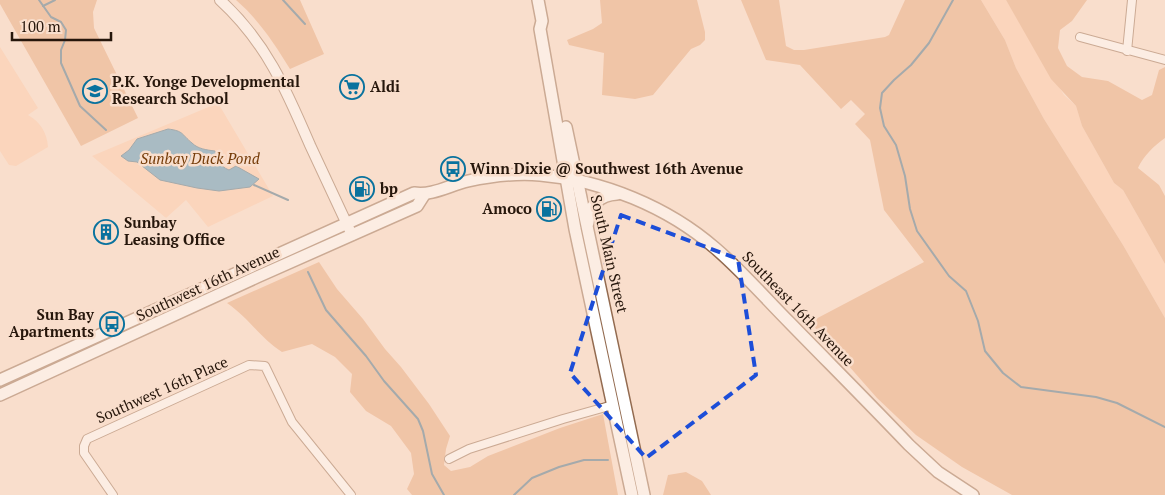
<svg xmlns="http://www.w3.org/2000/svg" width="1165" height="495" font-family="'PT Serif',serif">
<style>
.green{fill:#fccaa9}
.forest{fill:#e5a67b}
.water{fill:#4890b8;stroke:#3e6b84}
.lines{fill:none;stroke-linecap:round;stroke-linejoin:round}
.stream{stroke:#3e6b84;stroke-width:2}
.minor-casing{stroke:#936b50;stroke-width:10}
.tertiary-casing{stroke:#936b50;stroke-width:12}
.secondary-casing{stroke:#936b50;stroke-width:14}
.minor{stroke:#fff;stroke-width:8}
.tertiary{stroke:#fff;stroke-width:10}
.secondary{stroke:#fff;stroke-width:11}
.marked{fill:none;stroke:#1d4ed8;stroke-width:4;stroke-dasharray:10 6;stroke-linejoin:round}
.labels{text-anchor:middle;stroke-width:5;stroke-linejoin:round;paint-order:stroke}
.poi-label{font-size:15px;font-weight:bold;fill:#26160b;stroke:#f9decc;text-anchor:start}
.park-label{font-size:15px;font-style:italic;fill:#753c09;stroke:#f9decc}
.street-label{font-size:15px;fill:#26160b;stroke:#f9decc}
</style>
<rect width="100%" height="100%" fill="#f9decc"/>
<g class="green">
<polygon points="981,0 1006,0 1064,95 1076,106 1082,126 1114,183 1123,190 1165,264 1165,318 1123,245 1044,119 1016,68 1005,40"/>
<path d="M 0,47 L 38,108 L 28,115 C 40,122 47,132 48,147 L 16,166 L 9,165 L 0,151 Z"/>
<polygon points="218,103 273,196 208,227 186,200 166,218 92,156"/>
</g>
<g class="forest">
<polygon points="0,0 97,0 93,12 94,28 138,118 81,146 0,4"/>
<path d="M 236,0 L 300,0 L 324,54 L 290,69 C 274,43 259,20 236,0 Z"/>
<polygon points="600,0 697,0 705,32 705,40 700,45 691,49 653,95 635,99 602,95 604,53 569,45 567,40 593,29 602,23"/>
<polygon points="741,0 779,0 786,46 794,50 804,50 885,37 889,35 905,0 981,0 1005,40 1016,68 1044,119 1123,245 1165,318 1165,495 1012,495 962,467 916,435 877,398 810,322 924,262 884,210 870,140 855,124 865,114 851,100 841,109 800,65 766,60"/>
<path d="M 1006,0 L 1087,0 L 1072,21 L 1060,30 L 1058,48 L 1067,66 L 1082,77 L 1108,81 L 1142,100 L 1152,95 L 1159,70 L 1165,67 L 1165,138 C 1154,146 1144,155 1138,168 L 1159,185 L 1165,196 L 1165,264 L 1123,190 L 1114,183 L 1082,126 L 1076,106 L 1051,79 Z"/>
<path d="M 319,262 L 337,289 L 363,319 L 385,349 L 401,367 L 429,404 L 450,436 L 446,449 L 444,465 L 451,471 L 470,467 L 488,456 L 560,428 L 603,414 L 618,495 L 412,495 L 407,489 L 414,474 L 411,453 L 391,426 L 366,411 L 350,392 L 352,374 L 335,357 L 312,344 L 282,352 C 261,339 249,318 227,303 Z"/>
<polygon points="686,472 702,481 711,495 663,495 668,475"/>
</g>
<path class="water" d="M 168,129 C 184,131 181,134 192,143 C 198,149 207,150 215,151 C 218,160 219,166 229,170 L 236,166 L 259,179 L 250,187 L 219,191 L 197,188 L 160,180 L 137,162 L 128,161 L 121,156 L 129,150 L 137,139 Z"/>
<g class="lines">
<g class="stream">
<polyline points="39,0 51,17 61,22 66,30 65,40 61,50 61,63 80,106 106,130"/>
<polyline points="283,0 305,24"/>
<polyline points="953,0 929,43 911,65 894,80 882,93 880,108 884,126 896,145 905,176 910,209 917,231 949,276 966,291 978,321 985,351 1003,373 1021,387 1096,397 1117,403 1165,427"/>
<polyline points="43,6 55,0"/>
<polyline points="254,185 288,200"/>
<polyline points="308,272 326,310 366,356 384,381 418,419 423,431 432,474 444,495"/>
<polyline points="514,495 532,478 559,467 584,460 608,460"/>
</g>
<defs>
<g id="minor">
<polyline points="1080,37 1165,60"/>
<polyline points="1127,51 1132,0"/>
<polyline points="449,459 469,449 563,419 613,405"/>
<polyline points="113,495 84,453 84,446 87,439 249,365 265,366 292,422 351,495"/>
</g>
<path id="tertiary" d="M 220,0 C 266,42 286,89 310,145 C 324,175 338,205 352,235"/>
<g id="secondary">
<polyline points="538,0 542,21 540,29 575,229 632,495"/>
<polyline points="566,127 644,495"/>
<path d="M 588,223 C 589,205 599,195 617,194"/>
<path d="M 0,380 L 414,193 C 432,196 450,185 468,181 C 491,176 516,173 540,175 C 602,180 668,207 715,248 C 742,271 765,298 790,323 C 830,364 870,404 909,445 L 938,472 L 973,495"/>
<polyline points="0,395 257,277 417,206 424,195"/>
</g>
</defs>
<use href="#minor" class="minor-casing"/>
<use href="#tertiary" class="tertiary-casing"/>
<use href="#secondary" class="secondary-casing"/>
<use href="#minor" class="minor"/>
<use href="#tertiary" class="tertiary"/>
<use href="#secondary" class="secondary"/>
</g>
<path d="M0 0H1165V495H0ZM 621,215 L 738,259 L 756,375 L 646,458 L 570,373 Z" fill="#f9decc" fill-opacity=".55" fill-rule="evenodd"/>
<path class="marked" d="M 621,215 L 738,259 L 756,375 L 646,458 L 570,373 Z"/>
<defs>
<symbol id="supermarket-ring" viewBox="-11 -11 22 22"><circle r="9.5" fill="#f9decc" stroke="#09729e" stroke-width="1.5"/><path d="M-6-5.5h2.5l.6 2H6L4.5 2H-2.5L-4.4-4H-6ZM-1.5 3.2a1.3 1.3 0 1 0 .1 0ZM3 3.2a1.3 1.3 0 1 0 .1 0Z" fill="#09729e"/></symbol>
<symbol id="school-ring" viewBox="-11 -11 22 22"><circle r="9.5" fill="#f9decc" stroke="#09729e" stroke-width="1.5"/><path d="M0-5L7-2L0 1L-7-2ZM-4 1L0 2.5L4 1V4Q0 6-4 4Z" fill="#09729e"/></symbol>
<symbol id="bus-ring" viewBox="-11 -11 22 22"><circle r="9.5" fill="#f9decc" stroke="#09729e" stroke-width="1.5"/><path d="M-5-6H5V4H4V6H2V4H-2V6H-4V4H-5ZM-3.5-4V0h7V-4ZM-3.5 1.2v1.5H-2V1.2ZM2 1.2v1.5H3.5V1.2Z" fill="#09729e"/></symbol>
<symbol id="fuel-ring" viewBox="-11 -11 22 22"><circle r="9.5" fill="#f9decc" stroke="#09729e" stroke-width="1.5"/><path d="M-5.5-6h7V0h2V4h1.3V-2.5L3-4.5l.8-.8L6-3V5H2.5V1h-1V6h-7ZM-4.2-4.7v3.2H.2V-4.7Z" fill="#09729e"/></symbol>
<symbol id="building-ring" viewBox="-11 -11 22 22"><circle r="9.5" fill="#f9decc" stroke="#09729e" stroke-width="1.5"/><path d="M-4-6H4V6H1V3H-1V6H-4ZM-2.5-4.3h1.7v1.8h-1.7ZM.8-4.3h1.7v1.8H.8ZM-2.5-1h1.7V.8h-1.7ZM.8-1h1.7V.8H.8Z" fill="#09729e"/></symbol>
</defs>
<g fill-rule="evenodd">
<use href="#supermarket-ring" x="338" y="73" width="28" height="28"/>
<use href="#school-ring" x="81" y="77" width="28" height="28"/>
<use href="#bus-ring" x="439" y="155" width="28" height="28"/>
<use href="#fuel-ring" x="348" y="175" width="28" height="28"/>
<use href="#fuel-ring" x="535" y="195" width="28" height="28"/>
<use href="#building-ring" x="92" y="218" width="28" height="28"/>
<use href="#bus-ring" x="98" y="310" width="28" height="28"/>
</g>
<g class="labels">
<g class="poi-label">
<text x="112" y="87">P.K. Yonge Developmental<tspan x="112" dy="17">Research School</tspan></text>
<text x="370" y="92">Aldi</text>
<text x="470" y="174">Winn Dixie @ Southwest 16th Avenue</text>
<text x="380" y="194">bp</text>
<text x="532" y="214" text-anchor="end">Amoco</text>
<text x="124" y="228">Sunbay<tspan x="124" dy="17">Leasing Office</tspan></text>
<text x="94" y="320" text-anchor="end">Sun Bay<tspan x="94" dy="17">Apartments</tspan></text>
</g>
<g class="park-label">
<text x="200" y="164">Sunbay Duck Pond</text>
</g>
<g class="street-label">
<text transform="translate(609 254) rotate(77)" y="5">South Main Street</text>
<text transform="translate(208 284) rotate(-25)" y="5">Southwest 16th Avenue</text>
<text transform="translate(798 309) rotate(46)" y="5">Southeast 16th Avenue</text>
<text transform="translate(162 390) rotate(-24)" y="5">Southwest 16th Place</text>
</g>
</g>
<path d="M12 32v8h99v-8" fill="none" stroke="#26160b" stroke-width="2.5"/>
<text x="20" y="32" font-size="15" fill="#26160b" stroke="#f9decc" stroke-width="4" paint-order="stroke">100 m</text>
</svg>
